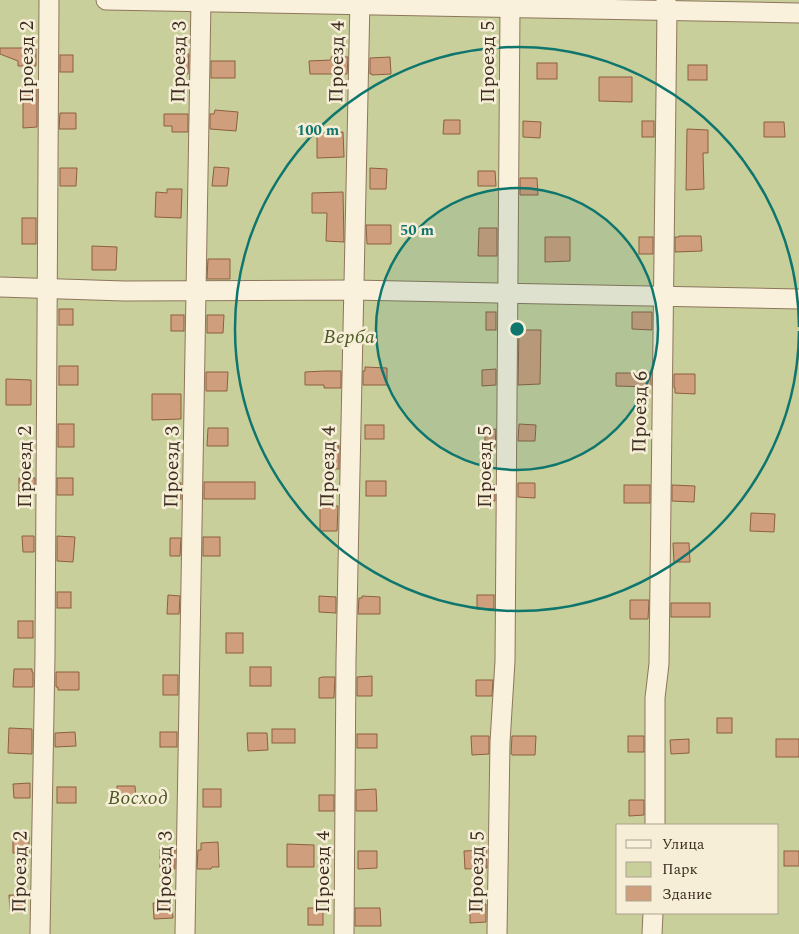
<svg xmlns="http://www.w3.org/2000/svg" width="799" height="934" font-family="Spectral,serif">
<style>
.green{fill:#c9cf9b;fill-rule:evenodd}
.building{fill:#cf9f7d;stroke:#8d5f41}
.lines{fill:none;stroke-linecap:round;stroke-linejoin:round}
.minor-casing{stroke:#8d765c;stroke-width:21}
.minor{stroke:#faf1dc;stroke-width:19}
.ring{fill:none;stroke:#0f766e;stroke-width:2.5}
.labels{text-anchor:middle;stroke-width:5;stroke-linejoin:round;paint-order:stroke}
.street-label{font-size:20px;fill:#3d2e20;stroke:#f7eed8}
.park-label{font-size:20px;font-style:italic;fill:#4d5a26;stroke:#f7eed8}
.centre{fill:#0f766e;stroke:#f7eed8;stroke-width:2.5}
.ring-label{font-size:15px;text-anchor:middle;font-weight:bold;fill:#0f766e;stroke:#f7eed8;stroke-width:5;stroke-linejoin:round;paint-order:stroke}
</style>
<rect width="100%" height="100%" fill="#f0e4c8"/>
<path class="green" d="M 0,0 L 799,0 L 799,934 L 0,934 ZM 618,825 L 778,825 L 778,913 L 618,913 Z"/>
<g class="building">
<polygon points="0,48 36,48 36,66 18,66 18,61 0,54"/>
<polygon points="177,54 189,54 188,74 177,74"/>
<rect x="60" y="55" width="13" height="17"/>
<polygon points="331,57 348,57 347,74 310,74 309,61 331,60"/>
<polygon points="390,57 391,74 372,75 372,74 370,74 370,58"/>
<rect x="211" y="61" width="24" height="17"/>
<rect x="537" y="63" width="20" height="16"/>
<rect x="688" y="65" width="19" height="15"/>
<polygon points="599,77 632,77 632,102 599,101"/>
<polygon points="23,83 37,83 37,127 23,128"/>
<polygon points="215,110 238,112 236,131 210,129 210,114 214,114"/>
<polygon points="60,113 76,113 76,129 59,129"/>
<polygon points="164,114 188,114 188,132 172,132 172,126 164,126"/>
<polygon points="444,120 460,120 460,134 443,134"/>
<polygon points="523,121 541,122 540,138 523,137"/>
<rect x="642" y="121" width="12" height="16"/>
<polygon points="764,122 784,122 785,137 764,137"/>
<polygon points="687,129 708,130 708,153 703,153 704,189 686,190"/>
<polygon points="343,132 344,157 317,158 317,133"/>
<polygon points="214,167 229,168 227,186 212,186"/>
<polygon points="60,168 77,168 76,186 60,186"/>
<polygon points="370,168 387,169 386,189 370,189"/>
<polygon points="478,171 495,171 496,186 478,186"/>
<polygon points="520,178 537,178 538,195 520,195"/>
<polygon points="167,189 182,189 181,218 155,217 156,192 167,193"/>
<polygon points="343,192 344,242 326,241 327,213 312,213 312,193"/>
<rect x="22" y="218" width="14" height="26"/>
<polygon points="366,225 391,225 391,244 367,244"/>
<polygon points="479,228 497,228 497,256 478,256"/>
<polygon points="679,236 701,236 702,251 675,252 675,237 679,237"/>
<polygon points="545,237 570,237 570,261 545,262"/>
<rect x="639" y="237" width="14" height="17"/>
<polygon points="92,246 117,247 116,270 92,270"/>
<polygon points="208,259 230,259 230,279 207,279"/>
<rect x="59" y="309" width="14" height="16"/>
<rect x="486" y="312" width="10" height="18"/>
<polygon points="632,312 652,312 652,330 632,329"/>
<rect x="171" y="315" width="13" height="16"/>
<polygon points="207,315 224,315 223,333 207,333"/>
<polygon points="519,330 541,330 540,384 518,385"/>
<rect x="59" y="366" width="19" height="19"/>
<polygon points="365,367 387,368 387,385 363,385 363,371 365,371"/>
<polygon points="496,369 496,385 482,386 482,370"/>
<polygon points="324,371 341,371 341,388 324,388 324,385 305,385 305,372"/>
<polygon points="206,372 228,372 227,391 206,391"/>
<polygon points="616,373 651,373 651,387 616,386"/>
<polygon points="674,374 695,374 695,394 675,393 675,388 674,388"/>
<polygon points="6,379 31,380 31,405 6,405"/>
<polygon points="152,394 181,394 181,419 152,420"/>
<rect x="58" y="424" width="16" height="23"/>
<polygon points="519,424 536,425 535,441 518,441"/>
<rect x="365" y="425" width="19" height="14"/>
<polygon points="208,428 228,428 228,446 207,446"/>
<polygon points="496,429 495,447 485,447 485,430"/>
<rect x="325" y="446" width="14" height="23"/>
<rect x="19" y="478" width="16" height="15"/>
<rect x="57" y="478" width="16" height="17"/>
<rect x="366" y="481" width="20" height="15"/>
<rect x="204" y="482" width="51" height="17"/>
<rect x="171" y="483" width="10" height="16"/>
<polygon points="518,483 535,483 535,498 518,497"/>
<polygon points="483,485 495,485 495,501 484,501"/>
<rect x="624" y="485" width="26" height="18"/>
<polygon points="672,485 695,486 694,502 672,501"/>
<polygon points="320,506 338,506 337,531 320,531"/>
<polygon points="751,513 775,514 774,532 750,531"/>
<polygon points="22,536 34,536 34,552 23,552"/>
<polygon points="57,536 75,537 73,562 57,561"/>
<rect x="203" y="537" width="17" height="19"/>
<polygon points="170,538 181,538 180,556 170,556"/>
<polygon points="673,543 689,543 690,562 674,562"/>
<rect x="57" y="592" width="14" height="16"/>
<polygon points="168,595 180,596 179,614 167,614"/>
<rect x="477" y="595" width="17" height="14"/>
<polygon points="319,596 336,597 336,613 319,612"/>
<polygon points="362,596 380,597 380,614 358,614 359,598 362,598"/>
<polygon points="630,600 649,600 648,619 630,619"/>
<rect x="671" y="603" width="39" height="14"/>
<rect x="18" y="621" width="15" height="17"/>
<rect x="226" y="633" width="17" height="20"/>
<rect x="250" y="667" width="21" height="19"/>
<polygon points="14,669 32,669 32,672 33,672 33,687 13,687"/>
<polygon points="56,672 79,672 79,690 58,690 58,687 56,687"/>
<rect x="163" y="675" width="15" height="20"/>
<polygon points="372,676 372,696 357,696 357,677"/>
<polygon points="322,677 335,677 334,698 319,698 319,678"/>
<polygon points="476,680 493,680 492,696 476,696"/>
<rect x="717" y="718" width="15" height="15"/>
<polygon points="9,728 32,729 32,754 8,753"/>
<rect x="272" y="729" width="23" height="14"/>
<polygon points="75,732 76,746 55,747 55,733"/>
<rect x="160" y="732" width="17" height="15"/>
<polygon points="247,733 267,733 268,750 248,751"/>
<rect x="357" y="734" width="20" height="14"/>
<polygon points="471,736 489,736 489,754 472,755"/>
<polygon points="512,736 536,736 535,755 512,755 512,754 511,754"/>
<rect x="628" y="736" width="16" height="16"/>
<polygon points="689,739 689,753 671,754 670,740"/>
<rect x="776" y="739" width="23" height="18"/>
<polygon points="30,783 30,798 14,798 13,784"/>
<polygon points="117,786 135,786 136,801 117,801"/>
<rect x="57" y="787" width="19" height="16"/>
<rect x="203" y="789" width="18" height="18"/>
<polygon points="376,789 377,811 356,811 356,790"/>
<rect x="319" y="795" width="15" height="16"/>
<polygon points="629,800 644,800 644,815 629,816"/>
<rect x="13" y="837" width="16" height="16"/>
<polygon points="218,842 219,867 212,867 211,869 197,869 198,850 201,850 201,843"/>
<polygon points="287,844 314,845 314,867 287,867"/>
<polygon points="160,849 175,850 175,869 160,868"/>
<polygon points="486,850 487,868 465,869 464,851"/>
<polygon points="358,851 377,851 377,868 358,869"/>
<rect x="784" y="851" width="15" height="15"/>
<polygon points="9,895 25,895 25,912 10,912"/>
<polygon points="172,902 173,918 154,919 153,903"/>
<polygon points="470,904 486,904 486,922 470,923"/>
<rect x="308" y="908" width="15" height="17"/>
<polygon points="355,908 380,908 381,926 355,926"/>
</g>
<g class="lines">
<defs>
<g id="minor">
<polyline points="106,0 799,13"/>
<polyline points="0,287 124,291 353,290 799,299"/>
<polyline points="655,825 655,698 659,664 667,11 666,0"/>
<polyline points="40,934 45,655 49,0"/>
<polyline points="185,934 201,0"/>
<polyline points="344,934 346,660 360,0"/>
<polyline points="497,934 500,742 505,661 510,8 511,0"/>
<polyline points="652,934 653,913"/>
</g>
</defs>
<use href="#minor" class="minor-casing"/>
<use href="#minor" class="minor"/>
</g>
<circle cx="517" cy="329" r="141" fill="#0f766e" fill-opacity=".12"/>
<g class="ring">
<circle cx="517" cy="329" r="141"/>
<path d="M799 331A282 282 0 1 1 799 327"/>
</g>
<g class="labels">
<g class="street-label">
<text transform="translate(26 62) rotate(-90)" y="7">Проезд 2</text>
<text transform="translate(178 62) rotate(-89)" y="7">Проезд 3</text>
<text transform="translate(336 62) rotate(-89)" y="7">Проезд 4</text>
<text transform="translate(487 62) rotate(-90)" y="7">Проезд 5</text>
<text transform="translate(639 412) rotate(-89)" y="7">Проезд 6</text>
<text transform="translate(24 467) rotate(-90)" y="7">Проезд 2</text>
<text transform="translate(171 467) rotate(-89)" y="7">Проезд 3</text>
<text transform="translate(327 467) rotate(-89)" y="7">Проезд 4</text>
<text transform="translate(484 467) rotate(-90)" y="7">Проезд 5</text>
<text transform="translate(19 872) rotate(-89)" y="7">Проезд 2</text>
<text transform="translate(164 872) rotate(-89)" y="7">Проезд 3</text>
<text transform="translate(322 872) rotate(-90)" y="7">Проезд 4</text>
<text transform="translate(476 872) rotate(-89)" y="7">Проезд 5</text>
</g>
<g class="park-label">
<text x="349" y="343">Верба</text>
<text x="138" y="804">Восход</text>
</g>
</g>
<circle cx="517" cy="329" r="8" class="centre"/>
<g class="ring-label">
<text x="318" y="135">100 m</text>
<text x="417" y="235">50 m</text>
</g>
<rect x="616" y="824" width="162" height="90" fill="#f7eed8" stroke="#ada18e"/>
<rect x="626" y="840" width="25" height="8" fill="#faf1dc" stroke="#ada18e"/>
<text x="662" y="849" font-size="15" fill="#3d2e20">Улица</text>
<rect x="626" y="862" width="25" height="15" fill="#c9cf9b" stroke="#ada18e"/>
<text x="662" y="874" font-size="15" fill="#3d2e20">Парк</text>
<rect x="626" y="886" width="25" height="15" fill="#cf9f7d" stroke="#ada18e"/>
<text x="662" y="899" font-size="15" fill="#3d2e20">Здание</text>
</svg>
